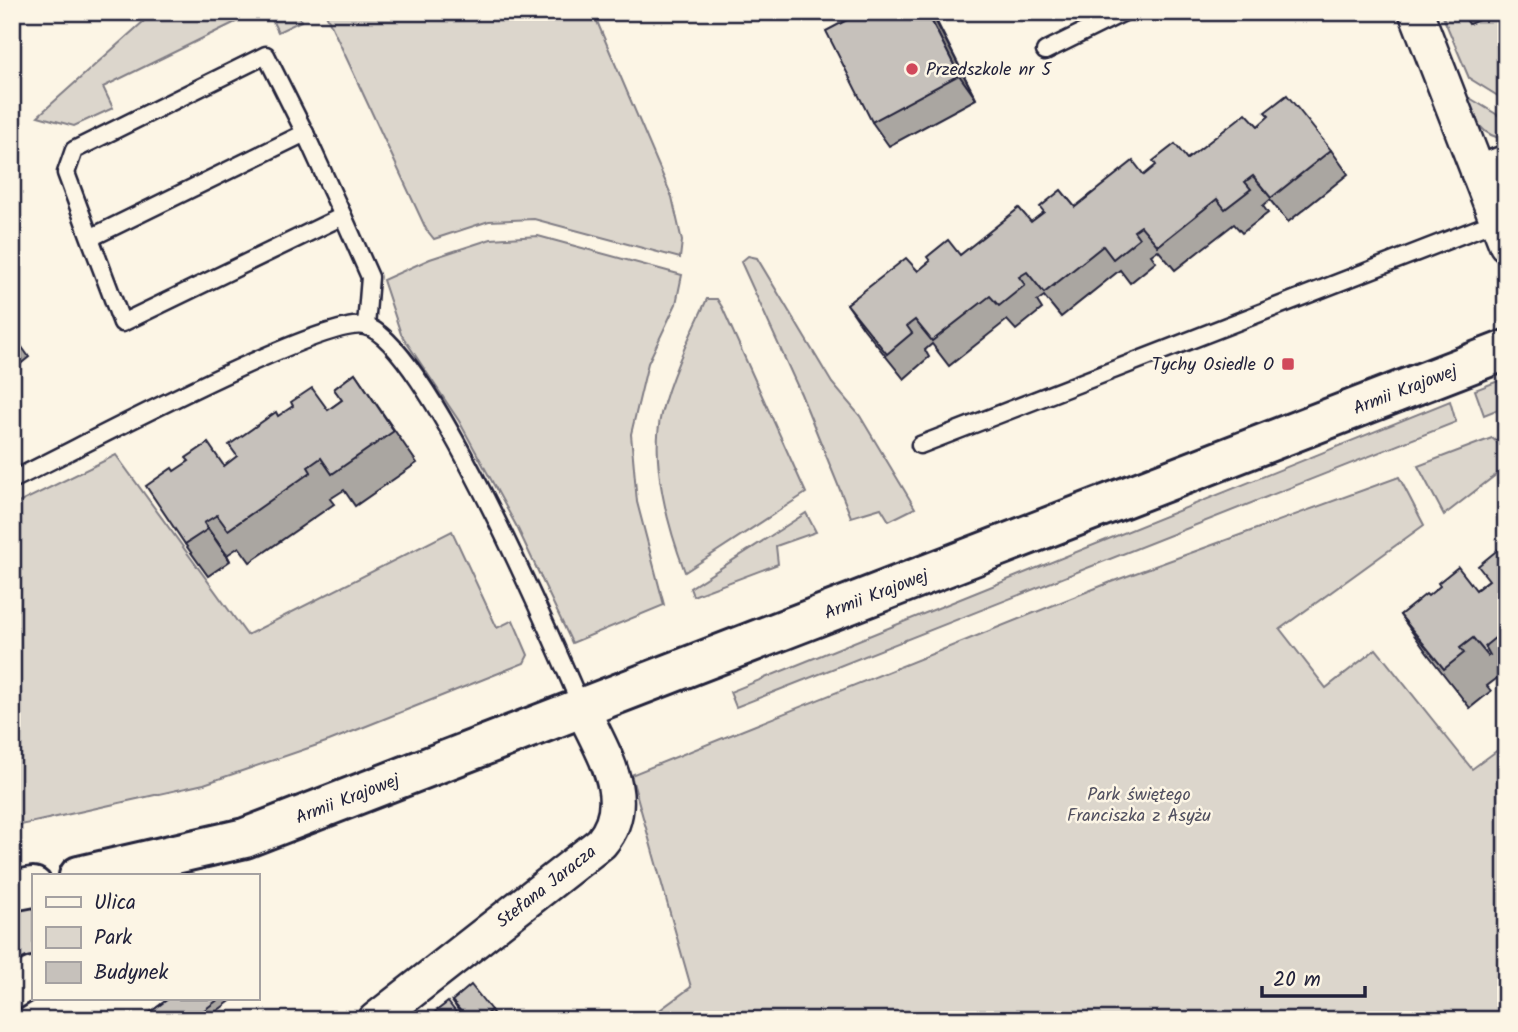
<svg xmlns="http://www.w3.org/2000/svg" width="1518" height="1032" font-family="Kalam,sans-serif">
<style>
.green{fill:#dcd6cc;stroke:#7f7c84;stroke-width:2}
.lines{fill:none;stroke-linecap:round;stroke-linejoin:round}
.service-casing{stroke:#22223b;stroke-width:21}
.minor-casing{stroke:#22223b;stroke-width:38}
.tertiary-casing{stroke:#22223b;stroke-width:44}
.service{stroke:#fcf5e5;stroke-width:16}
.minor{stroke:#fcf5e5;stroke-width:33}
.tertiary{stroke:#fcf5e5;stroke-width:38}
.wall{fill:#aaa6a1;stroke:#22223b;stroke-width:2}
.shaded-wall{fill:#8b8783;stroke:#22223b;stroke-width:2}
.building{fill:#c6c1bb;stroke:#22223b;stroke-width:2}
.poi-dot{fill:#d1495b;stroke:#fcf5e5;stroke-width:2.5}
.labels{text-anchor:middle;stroke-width:5;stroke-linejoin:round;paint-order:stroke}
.poi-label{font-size:18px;fill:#22223b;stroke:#fcf5e5;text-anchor:start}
.street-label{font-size:18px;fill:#22223b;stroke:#fcf5e5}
.park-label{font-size:18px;fill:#504f5f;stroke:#fcf5e5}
</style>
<rect width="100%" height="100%" fill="#fcf5e5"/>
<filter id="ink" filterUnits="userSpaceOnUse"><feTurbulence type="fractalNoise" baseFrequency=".0143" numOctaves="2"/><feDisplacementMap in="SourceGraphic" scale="14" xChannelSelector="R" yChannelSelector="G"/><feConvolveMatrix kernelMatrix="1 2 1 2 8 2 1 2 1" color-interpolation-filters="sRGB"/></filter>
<g filter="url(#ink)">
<g class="green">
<polygon points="154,12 256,12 103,87 113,108 74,126 38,116"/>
<polygon points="268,12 297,12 301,21 278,32"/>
<polygon points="325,12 593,12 672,197 682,241 680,258 534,219 489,221 434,239 426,229"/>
<polygon points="1441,12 1506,12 1506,101 1469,78"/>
<path d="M 1468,97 L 1506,120 L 1506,139 C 1481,137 1473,118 1465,98 Z"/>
<polygon points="538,236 682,275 676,304 648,363 631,434 637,502 664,605 572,643 518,529 459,421 401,334 383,280 430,259 491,239"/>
<polygon points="748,256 757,258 832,383 860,416 915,508 889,521 881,508 851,517 801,394 741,262"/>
<path d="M 707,299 L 717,299 L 722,307 L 806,493 L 685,572 C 668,527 650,462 661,414 C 671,374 690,336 707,299 Z"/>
<polygon points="1506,378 1506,406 1484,415 1475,390"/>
<polygon points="1450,401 1456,422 736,707 730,692"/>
<polygon points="1492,438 1506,450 1506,467 1444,515 1418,466"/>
<polygon points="116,455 247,635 452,531 497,628 513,620 528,655 524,663 329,741 204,784 12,827 12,506"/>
<polygon points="1399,477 1424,525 1280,629 1326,688 1376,649 1472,769 1506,744 1506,1020 657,1020 653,1015 691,987 631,775 1111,582"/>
<polygon points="806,513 816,532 776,546 778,564 693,596 690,588"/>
<polygon points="33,898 33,956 12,969 12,902"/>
</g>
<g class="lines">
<defs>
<g id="service">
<polyline points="1045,51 1124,12"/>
<polyline points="305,133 343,216"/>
<polyline points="90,238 66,173 74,150 266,55 305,133 90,238 122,323 343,216 370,277 366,326"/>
<polyline points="920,445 1497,221"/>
<path d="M 12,480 C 68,454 322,316 365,326 C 425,340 554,643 582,708"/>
</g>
<g id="minor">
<polyline points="1416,12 1506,244"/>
<polyline points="1478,173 1506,162"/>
<path id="s1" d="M 375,1020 L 601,843 C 637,800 601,751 582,708"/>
</g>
<g id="tertiary">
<path id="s2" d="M 79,876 L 245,838 L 1506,350"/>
<polyline points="12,891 33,887"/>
<polyline points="12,990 33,977"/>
</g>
</defs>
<use href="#service" class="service-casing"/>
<use href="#minor" class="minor-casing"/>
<use href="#tertiary" class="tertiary-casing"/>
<use href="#service" class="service"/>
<use href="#minor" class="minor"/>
<use href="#tertiary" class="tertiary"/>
</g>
<g class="wall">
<polygon points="862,12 932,12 976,99 889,146 872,122"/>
<polygon points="1461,12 1498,12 1469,24"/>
<polygon points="1258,126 1331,150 1348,174 1288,222 1270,200 1263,206 1268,213 1242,233 1234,224 1175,270 1158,250 1151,255 1156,262 1130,283 1120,270 1061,317 1044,296 1037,301 1042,309 1016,330 1007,320 949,366 932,344 925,350 929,357 904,379 864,329 847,304 918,271 960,255 1031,222 1044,212 1075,207 1144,175 1187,159"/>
<polygon points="12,333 29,357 12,371"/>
<polygon points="355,373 417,463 355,506 344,490 330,499 334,504 250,562 239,547 227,555 230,561 208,576 185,544 174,471 224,466 237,457 278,416 328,410 342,400 334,389"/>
<polygon points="1506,543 1506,683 1500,676 1487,686 1491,691 1470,708 1427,653 1400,615 1428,596 1476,590 1489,580"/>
<polygon points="168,999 233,999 205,1020 140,1020"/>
<polygon points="452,1001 491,1010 497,1020 465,1020"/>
</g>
<g class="shaded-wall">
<polygon points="927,12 931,12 976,99 959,75"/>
<polygon points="204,523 227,555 230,561 208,529"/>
</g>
<g class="building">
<polygon points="862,12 927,12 959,75 872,122 826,31"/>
<polygon points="1287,95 1331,150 1271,198 1253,176 1245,182 1251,189 1225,209 1217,199 1158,246 1141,226 1134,231 1139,238 1113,259 1103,246 1044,293 1027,272 1019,277 1025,285 999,306 990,296 932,341 915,320 907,326 912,333 887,354 847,304 906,258 918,271 930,261 927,257 948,240 960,255 1019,208 1031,222 1044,212 1040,207 1061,190 1075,207 1133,161 1144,175 1156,165 1153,161 1175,144 1187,159 1246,113 1258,126 1269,116 1265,112"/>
<polygon points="355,373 394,431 332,474 321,458 308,467 311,472 228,530 217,515 204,523 208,529 185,544 146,486 172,468 174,471 189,461 186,458 208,443 224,466 237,456 229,445 276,412 278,416 293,406 291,402 312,388 328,410 342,400 334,389"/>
<polygon points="1506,543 1506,635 1499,640 1496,637 1485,646 1490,655 1488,656 1473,638 1460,648 1464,653 1444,669 1400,615 1426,594 1428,596 1440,586 1438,583 1458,567 1476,590 1489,580 1478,566"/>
<polygon points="471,985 491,1010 479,1020 468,1020 452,1001"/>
<polygon points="168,999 219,999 191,1020 140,1020"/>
<polygon points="448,1002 462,1020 428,1020 427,1018"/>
</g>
</g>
<g class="poi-dot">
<circle cx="912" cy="69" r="7"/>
<rect x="1281" y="357" width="14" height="14" rx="3.5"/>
</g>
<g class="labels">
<g class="poi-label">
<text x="926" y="75">Przedszkole nr 5</text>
<text x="1274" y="370" text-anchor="end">Tychy Osiedle O</text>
</g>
<g class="street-label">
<text dy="6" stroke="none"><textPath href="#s2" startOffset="1414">Armii Krajowej</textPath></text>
<text dy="6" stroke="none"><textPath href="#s2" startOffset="847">Armii Krajowej</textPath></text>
<text dy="6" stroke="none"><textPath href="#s2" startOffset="280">Armii Krajowej</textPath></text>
<text dy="6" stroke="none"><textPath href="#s1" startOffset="217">Stefana Jaracza</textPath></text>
</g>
<g class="park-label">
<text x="1139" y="800">Park świętego<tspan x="1139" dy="21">Franciszka z Asyżu</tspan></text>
</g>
</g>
<rect width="1518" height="1032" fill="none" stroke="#fcf5e5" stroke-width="42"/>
<rect x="21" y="21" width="1476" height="990" fill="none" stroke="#22223b" stroke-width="2.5" filter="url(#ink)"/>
<rect x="32" y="874" width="228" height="126" fill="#fcf5e5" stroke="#a5a1a1" stroke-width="2"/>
<rect x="46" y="897" width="35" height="10" fill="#fcf5e5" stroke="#a5a1a1" stroke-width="2"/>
<text x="94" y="909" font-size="21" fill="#22223b">Ulica</text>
<rect x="46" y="927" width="35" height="21" fill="#dcd6cc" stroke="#a5a1a1" stroke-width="2"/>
<text x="94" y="944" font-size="21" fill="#22223b">Park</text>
<rect x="46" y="962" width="35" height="21" fill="#c6c1bb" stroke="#a5a1a1" stroke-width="2"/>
<text x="94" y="979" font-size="21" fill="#22223b">Budynek</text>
<path d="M1262 986v10h103v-10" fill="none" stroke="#22223b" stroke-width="3.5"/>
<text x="1273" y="986" font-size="21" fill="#22223b" stroke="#fcf5e5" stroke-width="5" paint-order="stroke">20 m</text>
</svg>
